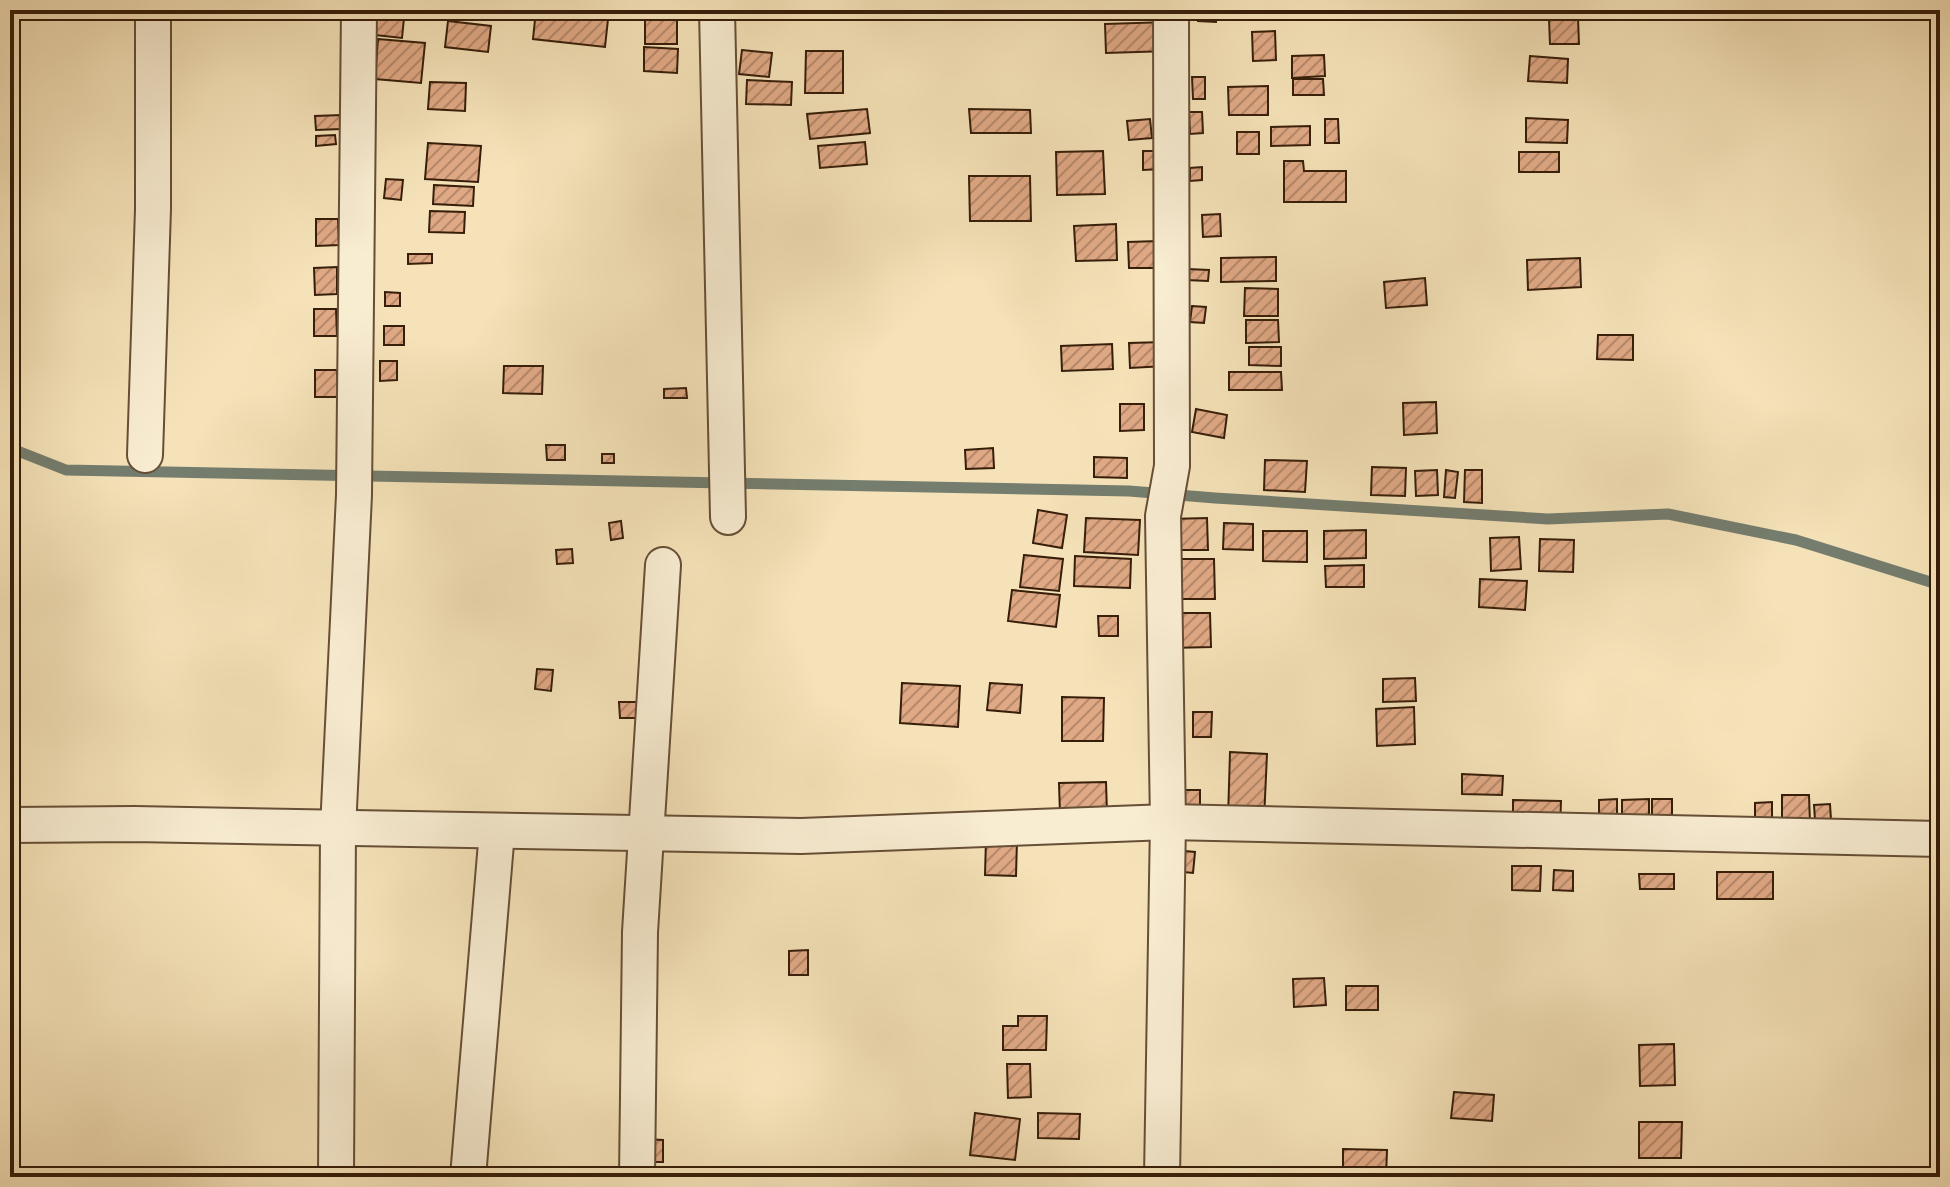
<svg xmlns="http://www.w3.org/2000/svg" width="1950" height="1187" font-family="Alegreya,serif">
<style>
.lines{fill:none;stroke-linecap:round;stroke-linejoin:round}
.stream{stroke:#747d6e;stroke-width:11}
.building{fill:url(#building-hatch);stroke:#371e0a;stroke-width:2}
.minor-casing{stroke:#664f36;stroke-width:38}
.minor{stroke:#f8ecd1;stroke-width:34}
</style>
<defs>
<pattern id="building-hatch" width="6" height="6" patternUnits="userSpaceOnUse" patternTransform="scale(2)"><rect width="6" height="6" fill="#e0a985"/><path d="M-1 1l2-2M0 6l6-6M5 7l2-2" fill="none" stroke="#b6896b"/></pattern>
</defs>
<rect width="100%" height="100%" fill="#f5e2b8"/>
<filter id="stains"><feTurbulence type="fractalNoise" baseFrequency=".0025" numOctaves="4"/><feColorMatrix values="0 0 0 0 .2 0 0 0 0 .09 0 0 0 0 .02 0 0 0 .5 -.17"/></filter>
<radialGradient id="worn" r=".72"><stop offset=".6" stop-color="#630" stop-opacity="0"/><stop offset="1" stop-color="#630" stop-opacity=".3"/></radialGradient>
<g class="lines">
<polyline class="stream" points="10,448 66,470 1129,491 1215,498 1548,519 1668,514 1796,540 1940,585"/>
</g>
<g class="building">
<polygon points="446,10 488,10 487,20 445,15"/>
<polygon points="536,10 609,10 605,47 533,39"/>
<polygon points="972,10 1002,10 1002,20 972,18"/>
<rect x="1130" y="10" width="26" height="9"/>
<polygon points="1198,10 1217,10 1216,22 1198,21"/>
<polygon points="368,14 404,18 402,38 366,34"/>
<polygon points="1578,18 1579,44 1550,44 1549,19"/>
<rect x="645" y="19" width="32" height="25"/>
<polygon points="448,21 491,26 488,52 445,47"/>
<polygon points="1168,22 1169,51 1106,53 1105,24"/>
<polygon points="1275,31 1276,60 1253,61 1252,32"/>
<polygon points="378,39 425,43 421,83 375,79"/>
<polygon points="644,47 678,49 677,73 644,71"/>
<polygon points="742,50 772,53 769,77 739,74"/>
<polygon points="806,51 843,51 843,93 805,93"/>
<polygon points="1324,55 1325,76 1292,78 1292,56"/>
<polygon points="1530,56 1568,59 1567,83 1528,81"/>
<polygon points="1192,77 1205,77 1205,99 1193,99"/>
<polygon points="1293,79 1323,79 1324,95 1293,95"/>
<polygon points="747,80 792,82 791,105 746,104"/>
<polygon points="430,82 466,83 465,111 428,109"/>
<polygon points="1268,86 1268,115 1229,115 1228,87"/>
<polygon points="867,109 870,133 810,139 807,114"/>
<polygon points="969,109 1030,110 1031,133 971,133"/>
<polygon points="1189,112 1202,112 1203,133 1190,134"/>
<polygon points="341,115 341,129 316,130 315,116"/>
<polygon points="1526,118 1568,120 1567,143 1526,142"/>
<polygon points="1150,119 1152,138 1129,140 1127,121"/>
<polygon points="1325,119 1338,119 1339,143 1325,143"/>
<polygon points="1310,126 1310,145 1271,146 1271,127"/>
<rect x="1237" y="132" width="22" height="22"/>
<polygon points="335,135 336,144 316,146 316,136"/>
<polygon points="865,142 867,164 820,168 818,146"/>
<polygon points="428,143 481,146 478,182 425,179"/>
<polygon points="1103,151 1105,194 1057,195 1056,152"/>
<polygon points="1143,151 1161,151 1162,169 1143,170"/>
<rect x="1519" y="152" width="40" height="20"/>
<polygon points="1284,161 1303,161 1304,171 1346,171 1346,202 1284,202"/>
<polygon points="1202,167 1202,180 1190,181 1190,168"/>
<polygon points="969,176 1030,176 1031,221 970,221"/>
<polygon points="386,179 403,180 401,200 384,198"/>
<polygon points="434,185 474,187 473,206 433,204"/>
<polygon points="430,211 465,212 464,233 429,232"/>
<polygon points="1220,214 1221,236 1203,237 1202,215"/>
<polygon points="316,219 338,219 339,245 316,246"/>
<polygon points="1116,224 1117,260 1076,261 1074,226"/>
<polygon points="1158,241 1159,268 1129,268 1128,242"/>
<polygon points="408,254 432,254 432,263 408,264"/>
<polygon points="1276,257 1276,281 1221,282 1221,258"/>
<polygon points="1580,258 1581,287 1528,290 1527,260"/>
<polygon points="337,267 337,294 315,295 314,268"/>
<polygon points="1187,269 1209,270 1208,281 1186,280"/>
<polygon points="1425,278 1427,305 1386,308 1384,282"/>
<polygon points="1245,288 1278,289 1278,316 1244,316"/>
<polygon points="385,292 400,293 400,306 385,306"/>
<polygon points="1192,306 1206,307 1204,323 1190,322"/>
<polygon points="314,309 336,309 337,336 314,336"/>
<polygon points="1246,320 1278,320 1279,342 1246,343"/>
<rect x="384" y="326" width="20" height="19"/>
<polygon points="1598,335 1633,335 1633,360 1597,359"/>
<polygon points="1164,342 1165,366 1130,368 1129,343"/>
<polygon points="1112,344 1113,369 1062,371 1061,346"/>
<polygon points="1249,347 1281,347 1281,366 1249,365"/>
<polygon points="380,361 397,361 397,380 380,381"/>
<polygon points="504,366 543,366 542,394 503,393"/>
<polygon points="315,370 337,370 338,397 315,397"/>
<polygon points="1229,372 1281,372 1282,390 1229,390"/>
<polygon points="686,388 687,398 664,398 664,389"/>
<polygon points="1436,402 1437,433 1404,435 1403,403"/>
<polygon points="1120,404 1144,404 1144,430 1120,431"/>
<polygon points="1196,409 1227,415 1224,438 1192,432"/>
<polygon points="546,445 565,445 565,460 547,460"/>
<polygon points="993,448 994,468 966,469 965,450"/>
<rect x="602" y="454" width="12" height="9"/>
<polygon points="1094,457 1127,458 1127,478 1094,477"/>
<polygon points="1265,460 1307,461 1305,492 1264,490"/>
<polygon points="1372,467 1406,468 1405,496 1371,495"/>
<polygon points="1437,470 1438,495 1416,496 1415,471"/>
<polygon points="1446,470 1458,472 1455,498 1444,497"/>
<polygon points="1465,470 1482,470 1482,503 1464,502"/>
<polygon points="1038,510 1067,515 1062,548 1033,543"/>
<polygon points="1086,518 1140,520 1138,555 1084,552"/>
<polygon points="1207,518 1208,550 1171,550 1170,519"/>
<polygon points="621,521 623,538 611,540 609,523"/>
<polygon points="1224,523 1253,524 1253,550 1223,549"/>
<polygon points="1366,530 1366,558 1324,559 1324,531"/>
<polygon points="1263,531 1307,531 1307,562 1263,561"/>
<polygon points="1519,537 1521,569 1491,571 1490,538"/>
<polygon points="1540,539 1574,540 1573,572 1539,571"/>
<polygon points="572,549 573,563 557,564 556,550"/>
<polygon points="1024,555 1063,559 1059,591 1020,587"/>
<polygon points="1075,556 1131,559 1130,588 1074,586"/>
<polygon points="1171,559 1214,559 1215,599 1172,599"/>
<polygon points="1364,565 1364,587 1326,587 1325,566"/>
<polygon points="1480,579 1527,581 1525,610 1479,607"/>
<polygon points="1012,590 1060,595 1056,627 1008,621"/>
<polygon points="1171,613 1210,613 1211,647 1171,648"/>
<polygon points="1098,616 1118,616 1118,636 1099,636"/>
<polygon points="537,669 553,670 551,691 535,689"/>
<polygon points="1415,678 1416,701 1383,702 1383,679"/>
<polygon points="902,683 960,686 958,727 900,723"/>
<polygon points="990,683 1022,685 1020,713 987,710"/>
<polygon points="1062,697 1104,698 1103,741 1062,741"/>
<polygon points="619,702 639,702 639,718 620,718"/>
<polygon points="1414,707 1415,744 1377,746 1376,709"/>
<polygon points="1193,712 1212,712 1211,737 1193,737"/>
<polygon points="1230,752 1267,754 1264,820 1228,818"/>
<polygon points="1462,774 1503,776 1502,795 1462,794"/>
<polygon points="1106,782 1107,813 1060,814 1059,783"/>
<polygon points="1173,790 1200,790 1200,816 1174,816"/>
<polygon points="1782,795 1809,795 1810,823 1782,823"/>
<polygon points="1617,799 1617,825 1599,825 1599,800"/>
<polygon points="1649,799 1649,822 1622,823 1622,800"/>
<polygon points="1652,799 1672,799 1672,822 1652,823"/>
<polygon points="1513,800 1561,801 1560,829 1513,828"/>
<polygon points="1772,802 1772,829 1755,829 1755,803"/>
<polygon points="1830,804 1831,820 1815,820 1814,805"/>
<polygon points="986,839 1017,840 1016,876 985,875"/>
<polygon points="1174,850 1195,852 1193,873 1173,871"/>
<polygon points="1512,866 1541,866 1540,891 1512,890"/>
<polygon points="1554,870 1573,871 1573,891 1553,890"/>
<rect x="1717" y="872" width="56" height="27"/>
<polygon points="1639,874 1674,874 1674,889 1640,889"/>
<polygon points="808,950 808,975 789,975 789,951"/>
<polygon points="1324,978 1326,1005 1294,1007 1293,979"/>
<rect x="1346" y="986" width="32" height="24"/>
<polygon points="1018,1016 1047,1016 1046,1050 1003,1050 1003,1026 1018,1026"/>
<polygon points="1674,1044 1675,1085 1640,1086 1639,1045"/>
<polygon points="1007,1064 1030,1064 1031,1097 1008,1098"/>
<polygon points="1454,1092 1494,1095 1492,1121 1451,1118"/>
<polygon points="975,1113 1020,1119 1015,1160 970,1155"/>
<polygon points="1038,1113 1080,1114 1079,1139 1038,1138"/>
<polygon points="1639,1122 1682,1122 1681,1158 1639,1158"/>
<polygon points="644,1139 663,1140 663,1162 643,1162"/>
<polygon points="1343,1149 1387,1150 1386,1177 1343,1177"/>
<polygon points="1822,1169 1822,1177 1794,1177 1794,1172"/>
<polygon points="1272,1174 1326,1175 1326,1177 1272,1177"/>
</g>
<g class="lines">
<defs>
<g id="minor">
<polyline points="717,10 728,517"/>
<polyline points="145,455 153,209 153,10"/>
<polyline points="10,825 134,824 801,836 1168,822 1940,839"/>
<polyline points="336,1177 338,829 354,495 359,10"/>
<polyline points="468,1177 497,831"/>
<polyline points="637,1177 640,932 663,565"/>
<polyline points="1162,1177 1168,822 1163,516 1172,466 1171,10"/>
</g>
</defs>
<use href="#minor" class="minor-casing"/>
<use href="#minor" class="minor"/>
</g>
<rect width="1950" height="1187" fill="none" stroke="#f5e2b8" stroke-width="40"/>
<rect x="12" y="12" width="1926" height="1163" fill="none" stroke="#371e0a" stroke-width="4"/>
<rect x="20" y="20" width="1910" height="1147" fill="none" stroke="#371e0a" stroke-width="2"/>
<rect width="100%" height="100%" filter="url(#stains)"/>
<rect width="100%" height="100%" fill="url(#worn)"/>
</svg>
